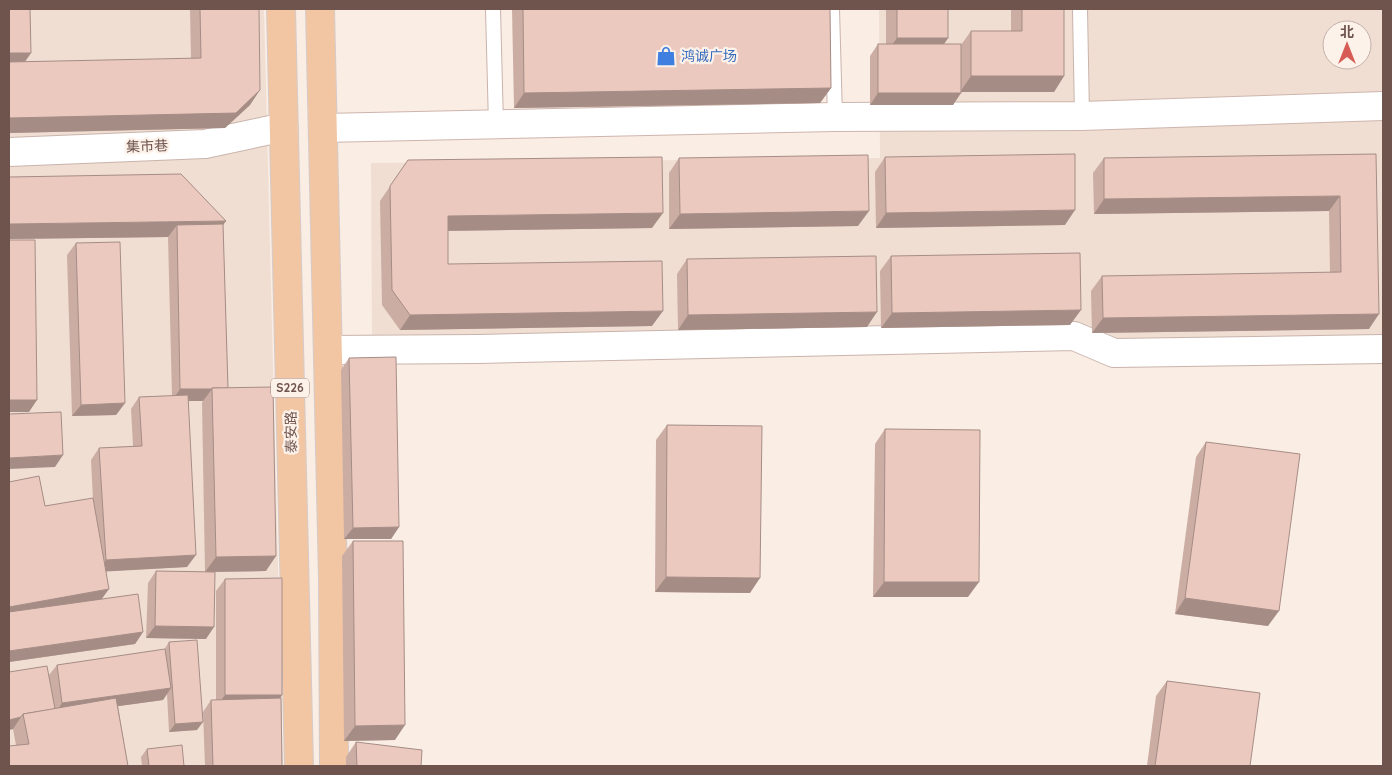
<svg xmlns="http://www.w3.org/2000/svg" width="1392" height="775" font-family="Quicksand,'Noto Sans SC',sans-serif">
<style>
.residential{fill:#f0ded3;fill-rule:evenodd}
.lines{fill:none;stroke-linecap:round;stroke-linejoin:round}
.lane-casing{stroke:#c9b4ac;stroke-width:16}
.street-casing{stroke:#c9b4ac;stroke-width:30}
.secondary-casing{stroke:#ceb5ad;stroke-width:30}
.primary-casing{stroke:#d4cbca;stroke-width:30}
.lane{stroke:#fff;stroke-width:14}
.street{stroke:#fff;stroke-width:28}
.secondary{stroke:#fff;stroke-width:28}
.primary{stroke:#f2c6a3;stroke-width:28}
.wall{fill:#cbada4}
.shaded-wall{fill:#a58d86}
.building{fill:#ecc9bf;stroke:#a58d86}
.labels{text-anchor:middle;stroke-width:4.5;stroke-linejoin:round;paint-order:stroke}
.shield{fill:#fdf2ea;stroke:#9a837c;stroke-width:1}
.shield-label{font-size:12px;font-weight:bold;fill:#6f534d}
.shop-label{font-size:14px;fill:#366cbe;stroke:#fdf2ea;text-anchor:start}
.street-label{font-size:14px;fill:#6f534d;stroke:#fdf2ea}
</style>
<rect width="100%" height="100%" fill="#faede4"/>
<g class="residential">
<polygon points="9,9 264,9 283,766 9,766"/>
<path d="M 879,9 L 1383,9 L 1383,338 L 1114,346 L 372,341 L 371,163 L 880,158 ZM 1332,30 L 1362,30 L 1362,60 L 1332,60 Z"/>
</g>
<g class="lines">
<defs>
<g id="lane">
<polyline points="493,9 496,125"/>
<polyline points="832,9 835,117"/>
<polyline points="1080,9 1082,116"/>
</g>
<g id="street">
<polyline points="9,152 205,144 275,129 284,129"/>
<polyline points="328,350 479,349 1074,336 1114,353 1383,349"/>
</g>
<polyline id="secondary" points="323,128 835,117 1082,116 1383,106"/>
<g id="primary">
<polyline points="281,9 299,766"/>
<polyline points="320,9 333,579 334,766"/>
</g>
</defs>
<use href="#lane" class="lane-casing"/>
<use href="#street" class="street-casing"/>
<use href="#secondary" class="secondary-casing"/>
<use href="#primary" class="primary-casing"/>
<use href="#lane" class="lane"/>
<use href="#street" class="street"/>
<use href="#secondary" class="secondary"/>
<use href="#primary" class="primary"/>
</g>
<g class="wall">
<polygon points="9,9 31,53 25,62 191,59 190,9 259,9 250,105 225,128 9,133"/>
<polygon points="512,9 830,9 831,88 820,103 514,108"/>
<polygon points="886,9 948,9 948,38 944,44 961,45 971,31 1011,31 1011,9 1064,9 1064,76 1054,92 961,92 953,105 870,105 870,56 878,44 886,44"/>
<polygon points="1376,154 1369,329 1092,333 1091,291 1102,276 1330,273 1329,211 1094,214 1093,173 1104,158"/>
<polygon points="885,157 1065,225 876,228 875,172"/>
<polygon points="679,158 858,226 669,229 669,173"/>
<polygon points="408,160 652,228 448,231 448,264 652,326 400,330 382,305 380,201"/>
<polygon points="226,221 223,224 228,388 266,571 215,572 206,639 146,638 148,583 156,571 205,572 202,403 203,401 188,401 187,567 106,571 102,599 143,632 135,644 9,662 9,482 45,506 93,500 91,460 99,448 133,446 131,409 139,397 172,396 168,237 9,239"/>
<polygon points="76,243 125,403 116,415 72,416 67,255"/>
<polygon points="891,256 1070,325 881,328 880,271"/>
<polygon points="687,259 867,327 678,330 677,274"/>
<polygon points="349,358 399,527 391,539 344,539 341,370"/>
<polygon points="667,425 750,593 655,592 656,440"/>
<polygon points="885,429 968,597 873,597 875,444"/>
<polygon points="1206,442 1268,626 1175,614 1196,457"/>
<polygon points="353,541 395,740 344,741 342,556"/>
<polygon points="225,579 282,695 281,698 282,766 205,766 203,712 211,700 216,700 216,591"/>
<polygon points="169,642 197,730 169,732 167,694 163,700 118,706 128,766 16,745 13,729 9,730 9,672 49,675 57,665 164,650"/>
<polygon points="1167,681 1250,766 1147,766 1156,696"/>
<polygon points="356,742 421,766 346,766 346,757"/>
<polygon points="147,749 184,766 142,766 141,757"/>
</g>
<g class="shaded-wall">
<polygon points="897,38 948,38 938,53 886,53"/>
<polygon points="9,53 31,53 23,64 9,65"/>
<polygon points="971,76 1064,76 1054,92 960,92"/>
<polygon points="831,88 820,103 514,108 524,93"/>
<polygon points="260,90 250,105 225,128 9,133 9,118"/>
<polygon points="878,93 961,93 953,105 870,105"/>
<polygon points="1340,196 1329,211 1094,214 1104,199"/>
<polygon points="1075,210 1065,225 876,228 886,213"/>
<polygon points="869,211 858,226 669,229 680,214"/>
<polygon points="663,213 652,228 437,231 448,216"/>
<polygon points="226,221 215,236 177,225 168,237 9,239 9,224"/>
<polygon points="1081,310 1070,325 881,328 892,313"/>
<polygon points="663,311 652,326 400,330 410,315"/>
<polygon points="877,312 867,327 678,330 688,315"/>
<polygon points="1379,314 1369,329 1092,333 1103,318"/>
<polygon points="180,389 212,389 203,401 172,401"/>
<polygon points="9,400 37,400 29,412 9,412"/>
<polygon points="125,403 116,415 72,416 81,405"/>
<polygon points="63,455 55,467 9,469 9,458"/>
<polygon points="399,527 391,539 344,539 353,528"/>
<polygon points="196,555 187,567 97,572 106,560"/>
<polygon points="276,556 266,571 205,572 216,557"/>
<polygon points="666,577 760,578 750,593 655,592"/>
<polygon points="884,582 979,582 968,597 873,597"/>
<polygon points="109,589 101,600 9,617 9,607"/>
<polygon points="1185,598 1279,611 1268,626 1175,614"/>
<polygon points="155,626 214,627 206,639 146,638"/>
<polygon points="143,632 135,644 9,662 9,651"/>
<polygon points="171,688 163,700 54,715 62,703"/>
<polygon points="225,695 282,695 274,707 216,707"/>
<polygon points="21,717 13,729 9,730 9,720"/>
<polygon points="203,722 197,730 169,732 175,724"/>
<polygon points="405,725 395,740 344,741 355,726"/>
</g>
<g class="building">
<polygon points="9,9 30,9 31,53 9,53"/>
<polygon points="200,9 259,9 260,90 236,113 9,118 9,62 201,58"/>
<polygon points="523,9 830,9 831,88 524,93"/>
<rect x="897" y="9" width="51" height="29"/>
<polygon points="1022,9 1064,9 1064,76 971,76 971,31 1022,31"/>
<rect x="878" y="44" width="83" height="49"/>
<polygon points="1075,154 1075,210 886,213 885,157"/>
<polygon points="1376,154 1379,314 1103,318 1102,276 1341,272 1340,196 1104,199 1104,158"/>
<polygon points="868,155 869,211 680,214 679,158"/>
<polygon points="662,157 663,213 448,216 448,264 662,261 663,311 410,315 392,290 390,186 408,160"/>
<polygon points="181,174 226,221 9,224 9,177"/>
<polygon points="223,224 228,388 212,388 212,389 180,389 177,225"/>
<polygon points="9,240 35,240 37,400 9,400"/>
<polygon points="120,242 125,403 81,405 76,243"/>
<polygon points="1080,253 1081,310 892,313 891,256"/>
<polygon points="876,256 877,312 688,315 687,259"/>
<polygon points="396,357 399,527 353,528 349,358"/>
<polygon points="273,387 276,556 216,557 212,388"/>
<polygon points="188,395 196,555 106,560 99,448 142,446 139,397"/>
<polygon points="61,412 63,455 9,458 9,414"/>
<polygon points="667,425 762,426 760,578 666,577"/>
<polygon points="885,429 980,430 979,582 884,582"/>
<polygon points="1206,442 1300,454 1279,611 1185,598"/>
<polygon points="39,476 45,506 93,498 109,589 9,607 9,482"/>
<polygon points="353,541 403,541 405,725 355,726"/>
<polygon points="156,571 215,572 214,627 155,626"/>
<polygon points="282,578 282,695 225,695 225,579"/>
<polygon points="138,594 143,632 9,651 9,612"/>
<polygon points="197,640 203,722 175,724 169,642"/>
<polygon points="165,649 171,688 62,703 57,665"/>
<polygon points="47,666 55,709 23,714 21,717 9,720 9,672"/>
<polygon points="1167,681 1260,693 1250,766 1155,766"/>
<polygon points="116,698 128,766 9,766 9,746 29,744 23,714"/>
<polygon points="281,698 282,766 213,766 211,700"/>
<polygon points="356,742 422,750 421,766 357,766"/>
<polygon points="182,745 184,766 149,766 147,749"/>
</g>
<defs>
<symbol id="shop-bare" viewBox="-9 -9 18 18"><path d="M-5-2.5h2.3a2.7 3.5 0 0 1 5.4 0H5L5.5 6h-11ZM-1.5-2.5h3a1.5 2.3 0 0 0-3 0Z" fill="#3f7fe0" stroke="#fdf2ea" stroke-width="2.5" paint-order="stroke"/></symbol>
</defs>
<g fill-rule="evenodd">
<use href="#shop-bare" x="652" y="42" width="28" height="28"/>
</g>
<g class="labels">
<rect class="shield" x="271" y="378.5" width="38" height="19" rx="4"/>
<g class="shield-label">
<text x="290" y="392">S226</text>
</g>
<g class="shop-label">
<text x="681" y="61">鸿诚广场</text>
</g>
<g class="street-label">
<text transform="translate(147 146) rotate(-2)" y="5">集市巷</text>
<text transform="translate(291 432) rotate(-91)" y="5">泰安路</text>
</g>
</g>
<rect width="1392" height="775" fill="none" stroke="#6f534d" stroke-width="20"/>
<g transform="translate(1347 45)"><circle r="24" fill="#fdf2ea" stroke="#c4b2ab"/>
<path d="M0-4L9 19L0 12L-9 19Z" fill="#d75c56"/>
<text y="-8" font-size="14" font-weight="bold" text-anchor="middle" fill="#6f534d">北</text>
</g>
</svg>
